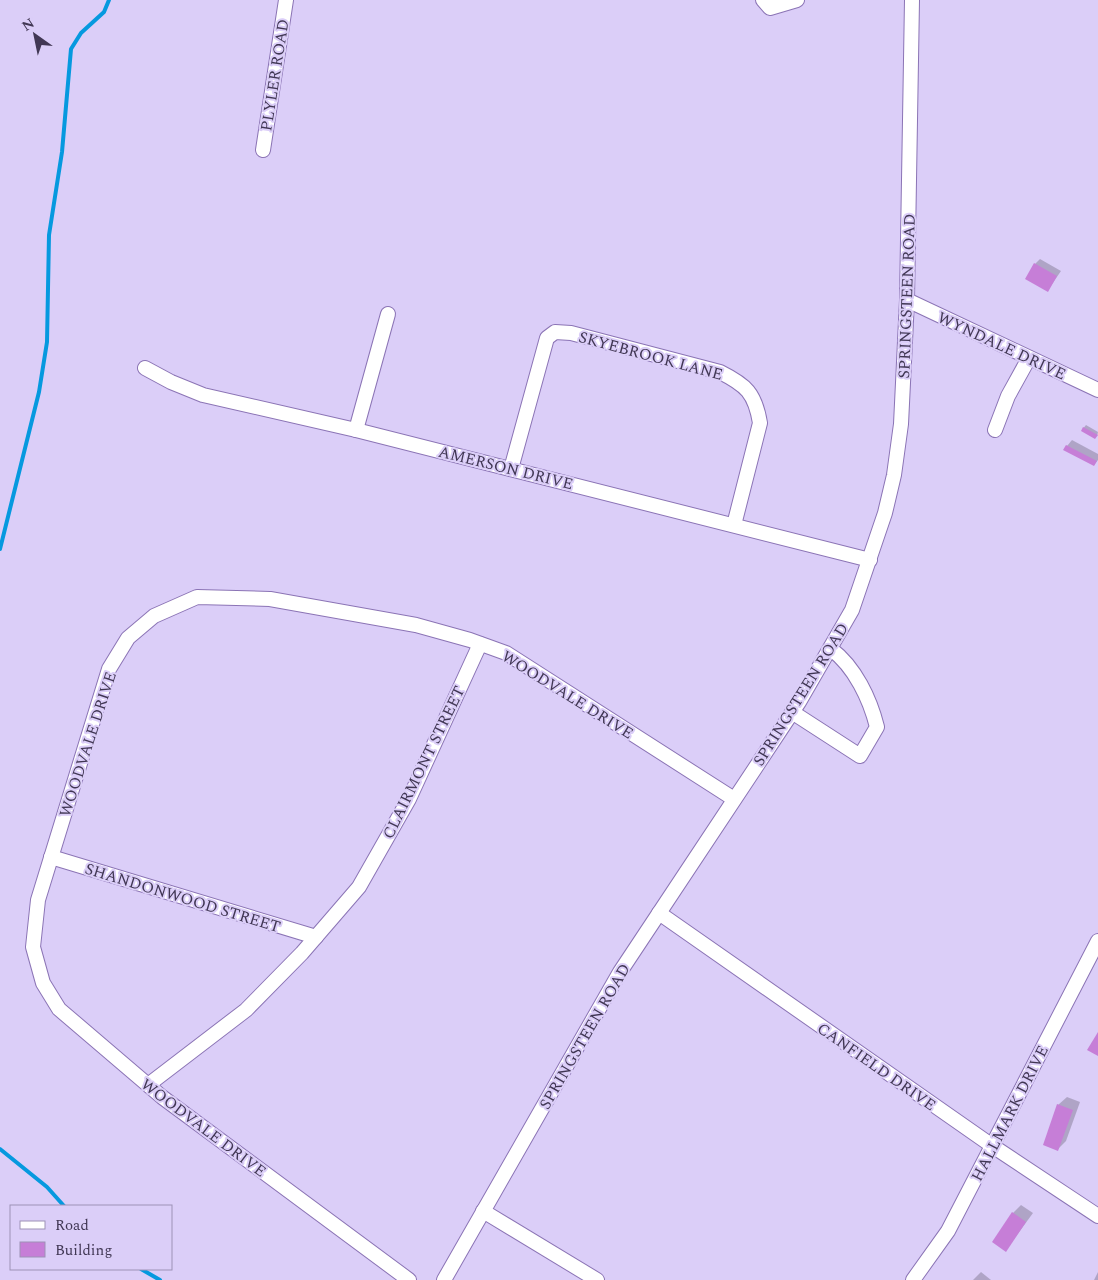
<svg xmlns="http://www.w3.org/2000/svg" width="1098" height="1280" font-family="Spectral,serif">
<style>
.shadow{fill:#0003}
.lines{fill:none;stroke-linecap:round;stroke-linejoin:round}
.stream{stroke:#0699df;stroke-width:4}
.building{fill:#c67ed7}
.minor-casing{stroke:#8b74b5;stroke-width:16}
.minor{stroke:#fff;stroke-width:14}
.labels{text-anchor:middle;stroke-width:4;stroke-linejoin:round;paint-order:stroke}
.street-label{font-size:16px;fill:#413754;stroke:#dbcef8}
</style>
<rect width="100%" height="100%" fill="#dbcef8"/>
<g class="shadow">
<polygon points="1040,259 1061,271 1048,290 1035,264"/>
<polygon points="1086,425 1098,432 1097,436 1082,430"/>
<polygon points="1072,440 1098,454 1098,460 1094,465 1067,446"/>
<polygon points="1067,1097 1080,1102 1066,1141 1058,1149 1058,1105"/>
<polygon points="1021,1205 1033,1213 1006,1250 1013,1213"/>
<polygon points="981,1272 991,1280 973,1280"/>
<polygon points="1098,1272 1098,1280 1094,1280"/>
</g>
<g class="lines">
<g class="stream">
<polyline points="0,549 39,392 47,342 49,235 62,152 71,49 81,33 104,12 109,0"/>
<polyline points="0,1149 47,1187 64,1206"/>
<polyline points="141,1269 160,1280"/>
</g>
</g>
<g class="building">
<polygon points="1034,263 1057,276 1048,292 1025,279"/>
<polygon points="1083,427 1098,435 1095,439 1081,431"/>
<polygon points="1066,445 1097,461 1094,466 1063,450"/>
<polygon points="1098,1032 1098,1056 1087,1050"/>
<polygon points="1057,1104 1073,1110 1058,1151 1043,1145"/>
<polygon points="1012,1212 1026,1222 1006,1252 992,1242"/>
</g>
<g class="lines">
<defs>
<g id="minor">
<polyline points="763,0 770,8 797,0"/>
<polyline points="263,150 286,0"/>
<polyline points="907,300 1098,390"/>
<polyline points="145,368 171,382 203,395 356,430 870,560"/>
<polyline points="356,430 388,314"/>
<polyline points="995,430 1008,396 1029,358"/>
<path d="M 511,469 L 547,338 L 555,332 L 571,333 L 720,372 C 746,385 755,393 760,423 L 734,525"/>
<path d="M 792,712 L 860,756 L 877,727 C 870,699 855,667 831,649"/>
<polyline points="51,857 316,937"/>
<polyline points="659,913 991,1145 1098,1216"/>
<polyline points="148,1085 246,1010 302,953 359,887 409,799 480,644"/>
<polyline points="483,1211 597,1280"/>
<polyline points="409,1280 162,1097 59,1009 43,983 33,947 38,900 109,669 128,638 154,616 197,597 270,599 416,625 470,640 506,653 734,799"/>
<polyline points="444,1280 620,972 799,702 852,610 885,513 894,475 901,424 907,300 912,0"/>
<polyline points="913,1280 948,1231 1098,941"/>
</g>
</defs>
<use href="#minor" class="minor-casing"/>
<use href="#minor" class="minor"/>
</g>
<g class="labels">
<g class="street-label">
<text transform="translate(274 75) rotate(-81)" y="6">PLYLER ROAD</text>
<text transform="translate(906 296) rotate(-88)" y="6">SPRINGSTEEN ROAD</text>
<text transform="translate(1002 345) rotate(25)" y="6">WYNDALE DRIVE</text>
<text transform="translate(651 355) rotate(15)" y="6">SKYEBROOK LANE</text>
<text transform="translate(506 467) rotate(14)" y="6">AMERSON DRIVE</text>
<text transform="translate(568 694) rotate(32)" y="6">WOODVALE DRIVE</text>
<text transform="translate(800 694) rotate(-58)" y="6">SPRINGSTEEN ROAD</text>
<text transform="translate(87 744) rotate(-72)" y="6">WOODVALE DRIVE</text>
<text transform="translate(423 762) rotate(-64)" y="6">CLAIRMONT STREET</text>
<text transform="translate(183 897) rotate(17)" y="6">SHANDONWOOD STREET</text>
<text transform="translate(584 1036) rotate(-60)" y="6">SPRINGSTEEN ROAD</text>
<text transform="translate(877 1066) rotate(35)" y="6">CANFIELD DRIVE</text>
<text transform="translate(1009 1113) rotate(-63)" y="6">HALLMARK DRIVE</text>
<text transform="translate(204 1127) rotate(37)" y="6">WOODVALE DRIVE</text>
</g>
</g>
<rect x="10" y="1205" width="162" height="65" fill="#dbcef8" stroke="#9d92b6"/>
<rect x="20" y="1221" width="25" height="8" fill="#ffffff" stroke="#9d92b6"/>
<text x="55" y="1230" font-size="15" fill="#413754">Road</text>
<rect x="20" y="1242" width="25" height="15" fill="#c67ed7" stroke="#9d92b6"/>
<text x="55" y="1255" font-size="15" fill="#413754">Building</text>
<g transform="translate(35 35) rotate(327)" stroke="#dbcef8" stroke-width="4" paint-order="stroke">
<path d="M0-4L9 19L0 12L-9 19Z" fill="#413754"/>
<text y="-8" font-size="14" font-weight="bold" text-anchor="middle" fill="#413754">N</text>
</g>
</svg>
